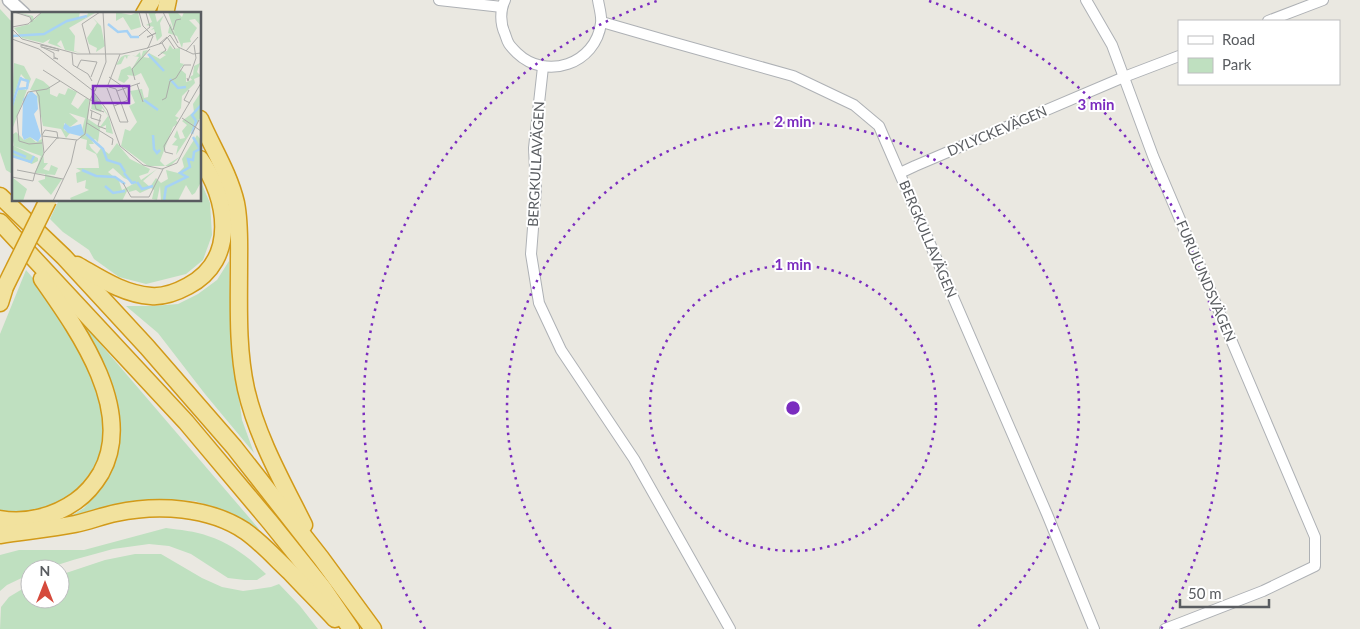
<svg xmlns="http://www.w3.org/2000/svg" width="1360" height="629" font-family="Lato,sans-serif">
<style>
.green{fill:#bfe0c0}
.lines{fill:none;stroke-linecap:round;stroke-linejoin:round}
.minor-casing{stroke:#aeb1b5;stroke-width:12}
.tertiary-casing{stroke:#aeb1b5;stroke-width:15}
.trunk-casing{stroke:#d29a19;stroke-width:19}
.minor{stroke:#fff;stroke-width:10}
.tertiary{stroke:#fff;stroke-width:12}
.trunk{stroke:#f2e29e;stroke-width:16}
.trunk-bridge-casing{stroke:#d29a19;stroke-width:19;stroke-linecap:butt}
.trunk-bridge{stroke:#f2e29e;stroke-width:16}
.ring{fill:none;stroke:#7b2cbf;stroke-width:2.5;stroke-dasharray:2.5 5}
.labels{text-anchor:middle;stroke-width:4;stroke-linejoin:round;paint-order:stroke}
.street-label{font-size:14px;fill:#595c60;stroke:#fff}
.inset-river{fill:none;stroke:#a6d2f5;stroke-width:2.5}
.inset-road{fill:none;stroke:#acaca9;stroke-width:1}
.view{fill:#7b2cbf;fill-opacity:0.15;stroke:#7b2cbf;stroke-width:2.5}
.inset-edge{fill:none;stroke:#595c60;stroke-width:2.5}
.centre{fill:#7b2cbf;stroke:#fff;stroke-width:2.5}
.ring-label{font-size:15px;text-anchor:middle;font-weight:bold;fill:#7b2cbf;stroke:#fff;stroke-width:4;stroke-linejoin:round;paint-order:stroke}
</style>
<rect width="100%" height="100%" fill="#eae8e1"/>
<g class="green">
<polygon points="0,9 10,20 14,22 14,175 6,170 0,152"/>
<polygon points="200,180 210,203 212,235 203,260 186,274 146,284 119,277 94,259 89,250 63,232 50,219 59,200 200,200"/>
<polygon points="229,261 231,336 242,420 254,453 205,394 158,333 126,306 153,306 178,304 198,294 217,280"/>
<path d="M 26,270 C 34,280 43,289 50,300 C 59,312 66,326 73,339 C 78,348 84,356 89,365 C 106,401 114,444 87,477 C 80,485 74,493 65,498 C 46,509 22,517 0,511 L 0,334 Z"/>
<polygon points="80,320 259,529 251,526 221,510 195,501 164,500 71,516 84,508 102,488 118,454 117,422 105,375"/>
<path d="M 166,528 C 180,530 195,531 208,536 C 230,543 250,558 266,574 L 257,580 L 245,580 L 228,578 L 191,554 L 169,546 L 149,544 L 113,549 L 73,560 L 45,569 L 30,569 L 30,574 L 7,585 L 0,591 L 0,555 L 19,550 L 84,550 Z"/>
<polygon points="135,554 161,554 202,578 222,587 243,591 271,587 279,584 300,606 318,629 0,629 1,607 9,597 29,585 30,599 60,599 60,575 105,560"/>
</g>
<g class="lines">
<defs>
<g id="minor">
<polyline points="439,0 502,7"/>
<path d="M 505,0 C 500,10 500,23 505,34 C 506,37 507,41 509,44 C 511,47 514,50 517,53 C 546,81 596,64 601,23 C 602,16 599,7 598,0"/>
<polyline points="1086,0 1112,45 1153,156 1315,537 1315,566 1263,591 1165,629"/>
<polyline points="1268,21 1323,0"/>
<polyline points="602,22 668,41 793,76 854,105 879,126 1047,514 1094,629"/>
<polyline points="543,67 534,148 536,189 531,254 539,303 561,350 634,459 730,629"/>
<polyline points="900,173 915,166 1124,77 1179,56"/>
</g>
<polyline id="tertiary" points="9,0 24,14"/>
<g id="trunk">
<polyline points="144,14 152,0"/>
<polyline points="165,14 168,0"/>
<path d="M 200,119 C 212,147 229,173 236,203 C 240,223 239,243 239,264 C 239,305 237,348 246,389 C 257,437 282,481 304,525"/>
<polyline points="0,196 64,257 147,347 234,447 321,558 373,629"/>
<polyline points="0,222 186,422 270,522 323,588 351,629"/>
<path d="M 77,265 C 100,278 123,294 151,296 C 163,297 177,292 188,286 C 238,260 228,198 200,159"/>
<polyline points="0,303 5,287"/>
<path d="M 0,519 C 26,524 55,516 76,501 C 86,494 95,483 101,473 C 136,410 77,329 42,279"/>
<path d="M 0,535 C 25,531 50,529 75,524 C 89,521 102,516 116,513 C 158,504 209,507 245,531 C 262,543 275,558 290,572 C 305,588 320,603 335,619"/>
</g>
</defs>
<use href="#minor" class="minor-casing"/>
<use href="#tertiary" class="tertiary-casing"/>
<use href="#trunk" class="trunk-casing"/>
<use href="#minor" class="minor"/>
<use href="#tertiary" class="tertiary"/>
<use href="#trunk" class="trunk"/>
<defs>
<polyline id="trunk-bridge" points="5,287 48,200"/>
</defs>
<use href="#trunk-bridge" class="trunk-bridge-casing"/>
<use href="#trunk-bridge" class="trunk-bridge"/>
</g>
<g class="ring">
<circle cx="793" cy="408" r="143"/>
<path d="M611 629A286 286 0 1 1 975 629"/>
<path d="M425 629A429 429 0 0 1 657 1M929 1A429 429 0 0 1 1161 629"/>
</g>
<g class="labels">
<g class="street-label">
<text transform="translate(997 131) rotate(-23)" y="5">DYLYCKEVÄGEN</text>
<text transform="translate(536 164) rotate(-87)" y="5">BERGKULLAVÄGEN</text>
<text transform="translate(928 239) rotate(67)" y="5">BERGKULLAVÄGEN</text>
<text transform="translate(1206 281) rotate(67)" y="5">FURULUNDSVÄGEN</text>
</g>
</g>
<g transform="translate(12 12)">
<rect width="189" height="189" fill="#eae8e1"/>
<path d="M 5,0 L 21,4 L 22,8 L 30,0 L 68,0 L 67,5 L 74,6 L 76,1 L 83,1 L 57,16 L 63,24 L 62,39 L 69,41 L 53,38 L 49,28 L 45,32 L 50,36 L 36,31 L 38,27 L 31,31 L 10,26 L 2,16 L 18,12 L 19,5 ZM 104,0 L 119,3 L 126,0 L 129,15 L 119,18 L 111,5 L 104,9 ZM 136,0 L 146,0 L 143,2 L 145,10 L 152,3 L 148,11 L 150,24 L 145,29 L 142,17 L 139,18 L 142,15 L 134,13 L 140,10 ZM 156,0 L 165,0 L 170,5 L 172,0 L 189,0 L 189,14 L 183,7 L 177,8 L 185,16 L 178,27 L 179,30 L 171,31 L 170,36 L 165,24 L 156,21 L 158,11 L 163,22 ZM 80,5 L 89,14 L 93,34 L 84,40 L 85,36 L 77,32 L 75,26 L 85,11 ZM 158,33 L 161,37 L 168,36 L 168,51 L 172,52 L 168,57 L 174,62 L 174,70 L 180,68 L 178,65 L 181,63 L 182,54 L 188,51 L 185,60 L 189,64 L 182,67 L 183,71 L 170,84 L 169,96 L 163,104 L 167,106 L 164,108 L 166,111 L 161,115 L 148,149 L 153,154 L 169,144 L 158,154 L 136,154 L 109,134 L 113,117 L 118,119 L 125,110 L 117,94 L 123,91 L 118,79 L 130,77 L 132,86 L 136,85 L 137,77 L 129,61 L 123,64 L 115,63 L 117,66 L 112,71 L 106,68 L 109,58 L 118,54 L 120,57 L 127,45 L 116,43 L 115,47 L 113,44 L 109,52 L 104,53 L 109,45 L 113,43 L 124,44 L 128,40 L 129,46 L 131,39 L 136,38 L 131,45 L 137,46 L 137,41 L 148,47 L 154,43 L 148,40 L 155,39 ZM 2,51 L 12,54 L 19,67 L 0,118 L 0,97 L 7,76 L 14,78 L 17,71 L 9,62 L 0,90 ZM 24,66 L 31,69 L 38,75 L 38,82 L 45,85 L 47,81 L 53,83 L 56,76 L 65,80 L 59,92 L 66,97 L 74,86 L 77,88 L 76,107 L 88,115 L 96,104 L 90,96 L 89,100 L 79,97 L 82,81 L 97,105 L 101,122 L 94,120 L 94,113 L 88,116 L 86,130 L 83,127 L 80,129 L 82,132 L 77,132 L 79,136 L 85,142 L 89,136 L 97,142 L 105,131 L 118,147 L 138,157 L 136,161 L 127,164 L 129,168 L 145,157 L 131,169 L 138,175 L 144,166 L 149,171 L 156,167 L 154,158 L 166,161 L 172,155 L 170,147 L 185,123 L 189,128 L 189,170 L 183,181 L 180,183 L 174,173 L 166,189 L 149,189 L 148,174 L 145,188 L 140,187 L 142,178 L 139,176 L 128,181 L 124,178 L 117,180 L 116,177 L 110,189 L 60,189 L 58,186 L 77,178 L 73,176 L 74,168 L 65,171 L 64,161 L 69,159 L 64,156 L 87,156 L 86,147 L 84,142 L 74,137 L 75,128 L 68,126 L 73,106 L 57,101 L 66,109 L 58,115 L 52,111 L 52,118 L 58,121 L 54,126 L 49,117 L 31,114 L 24,79 L 18,78 ZM 101,156 L 112,166 L 123,171 L 110,178 L 107,169 L 96,160 ZM 189,80 L 189,105 L 164,143 L 166,134 L 160,133 L 165,127 L 162,125 L 165,118 L 168,127 L 173,126 L 170,119 L 175,113 L 170,109 L 182,100 L 181,92 ZM 4,120 L 12,128 L 18,125 L 24,130 L 30,127 L 32,151 L 36,151 L 31,157 L 37,159 L 39,153 L 46,156 L 43,163 L 23,161 L 29,144 L 2,134 L 0,123 ZM 0,133 L 26,146 L 26,149 L 20,152 L 0,143 ZM 33,162 L 50,167 L 39,183 L 26,169 L 33,167 ZM 0,165 L 15,177 L 11,189 L 0,189 Z" fill="#bfe0c0" fill-rule="evenodd"/>
<path d="M 19,79 L 25,84 L 26,97 L 22,102 L 29,124 L 26,130 L 18,125 L 12,128 L 10,123 L 11,87 ZM 53,111 L 58,115 L 69,112 L 72,122 L 68,124 L 56,121 L 51,116 Z" fill="#a6d2f5"/>
<path class="inset-river" d="M 96,12 L 106,20 L 115,19 L 119,25 L 127,25M 0,24 L 32,22 L 55,9 L 75,4M 136,42 L 152,59M 158,67 L 166,76 L 174,75M 6,77 L 15,76 L 16,69 L 9,67M 132,88 L 146,98M 0,94 L 9,65M 74,122 L 91,137 L 95,148 L 108,152 L 113,160M 180,122 L 184,109 L 180,103 L 189,93M 141,123 L 142,137 L 145,141 L 148,138M 0,139 L 14,145M 0,144 L 19,150 L 22,144M 70,158 L 84,164 L 103,165 L 113,172M 112,161 L 120,171 L 124,170M 125,170 L 130,177 L 141,174M 93,174 L 101,181 L 113,179M 152,189 L 154,175 L 175,165 L 168,161 L 178,155 L 176,147 L 181,148 L 182,140 L 188,137 L 181,125"/>
<path class="inset-road" d="M 2,0 L 18,5 L 20,10M 127,0 L 131,14 L 141,24 L 136,36M 151,0 L 166,31M 0,15 L 16,12 L 30,0M 0,17 L 10,27 L 65,42 L 110,42 L 136,36M 161,18 L 164,8 L 169,7M 144,21 L 136,25 L 135,25 ZM 127,24 L 138,15 L 134,1M 0,27 L 27,37 L 80,78 L 95,98 L 108,134 L 131,153 L 150,157 L 165,151 L 187,108M 147,32 L 155,25 L 163,37M 29,33 L 46,37 L 47,39 L 29,35 ZM 30,35 L 42,41 L 42,45 L 46,47 L 41,46M 135,36 L 150,31 L 158,23 L 166,35 L 181,42 L 189,41M 174,39 L 186,25M 60,41 L 61,53 L 76,62 L 80,69M 78,42 L 70,12 L 88,0M 146,44 L 154,38 L 150,31M 65,56 L 69,48 L 85,50 L 79,65M 31,58 L 78,88M 97,65 L 110,74 L 116,88 L 102,94M 175,66 L 176,69 L 184,46 L 182,33M 123,68 L 120,57 L 138,37M 125,72 L 131,90M 96,73 L 108,42M 95,76 L 108,110 L 116,110 L 104,77 L 97,75M 83,78 L 78,88 L 89,90M 177,78 L 172,88 L 178,91M 24,79 L 27,84 L 30,124M 83,79 L 94,50 L 91,0M 105,79 L 128,71M 150,88 L 154,86 L 158,69 L 164,66 L 172,53 L 179,53M 82,89 L 84,97 L 92,100M 78,98 L 89,103 L 86,114 L 94,117M 80,99 L 79,106 L 89,109M 170,106 L 189,119M 75,111 L 101,127 L 100,133M 30,123 L 33,118 L 45,120 L 46,127M 30,124 L 65,128M 30,124 L 32,141M 30,131 L 17,132 L 7,129 L 5,104 L 16,80 L 35,77 L 48,69M 161,142 L 153,140 L 152,134 L 189,71M 5,158 L 51,167M 23,161 L 32,141 L 45,126M 0,165 L 21,169 L 23,161M 111,171 L 119,185 L 137,185M 137,185 L 151,157M 41,189 L 59,151 L 64,129 L 73,122 L 78,88"/>
<path class="view" d="M 81,74 L 117,74 L 117,91 L 81,91 Z"/>
<rect width="189" height="189" class="inset-edge"/>
</g>
<circle cx="793" cy="408" r="8" class="centre"/>
<g class="ring-label">
<text x="1096" y="110">3 min</text>
<text x="793" y="127">2 min</text>
<text x="793" y="270">1 min</text>
</g>
<rect x="1178" y="20" width="162" height="65" fill="#ffffff" stroke="#bdbebf"/>
<rect x="1188" y="36" width="25" height="8" fill="#ffffff" stroke="#bdbebf"/>
<text x="1222" y="45" font-size="15" fill="#595c60">Road</text>
<rect x="1188" y="58" width="25" height="15" fill="#bfe0c0" stroke="#bdbebf"/>
<text x="1222" y="70" font-size="15" fill="#595c60">Park</text>
<g transform="translate(45 584)"><circle r="24" fill="#ffffff" stroke="#bdbebf"/>
<path d="M0-4L9 19L0 12L-9 19Z" fill="#d54a3c"/>
<text y="-8" font-size="14" font-weight="bold" text-anchor="middle" fill="#595c60">N</text>
</g>
<path d="M1180 599v8h89v-8" fill="none" stroke="#595c60" stroke-width="2.5"/>
<text x="1188" y="599" font-size="15" fill="#595c60" stroke="#ffffff" stroke-width="4" paint-order="stroke">50 m</text>
</svg>
